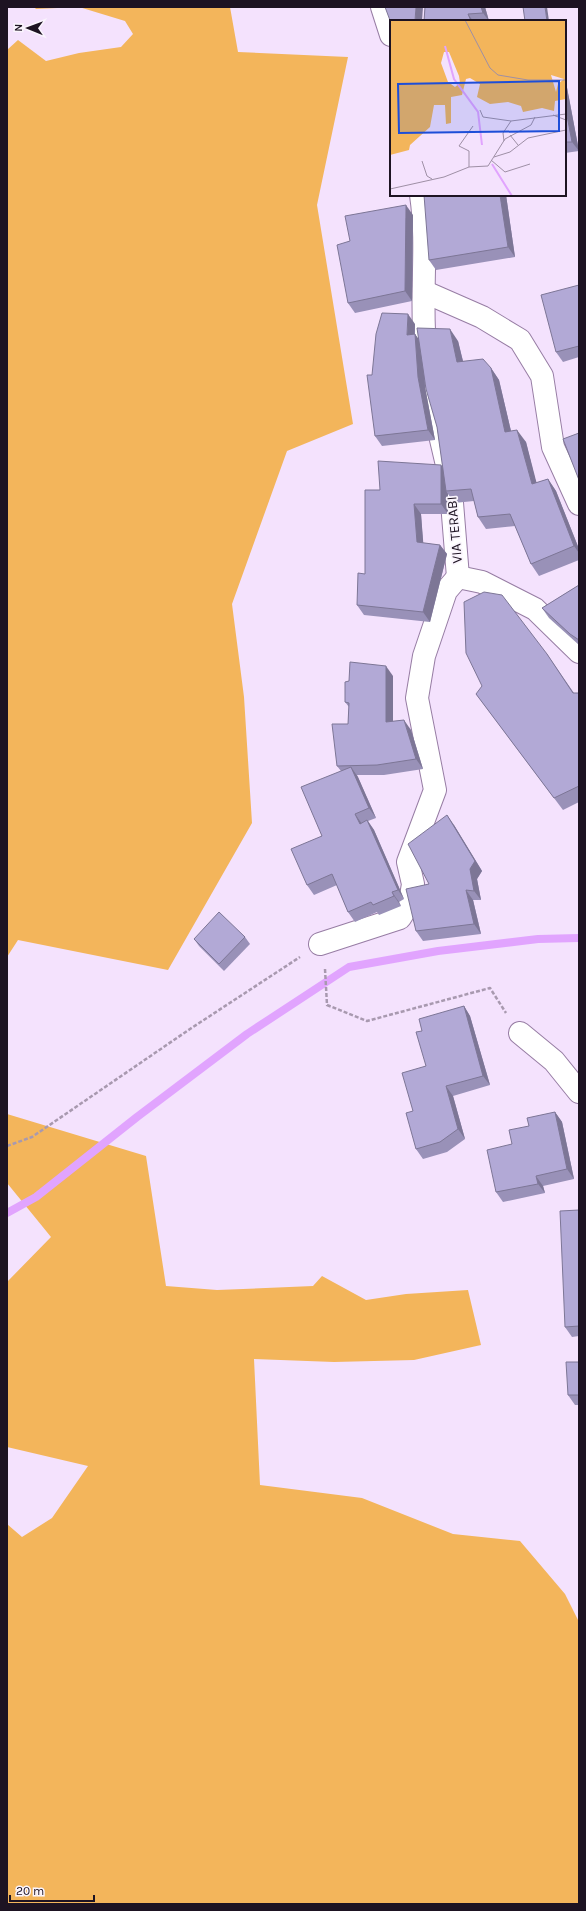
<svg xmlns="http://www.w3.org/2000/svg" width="586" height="1911" font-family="Karla,sans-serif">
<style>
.green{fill:#f3b55b}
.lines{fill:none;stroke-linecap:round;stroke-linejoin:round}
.stream{stroke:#e1a4fe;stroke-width:8}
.minor-casing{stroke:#977da4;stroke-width:24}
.path{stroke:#a899af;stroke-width:2.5;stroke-dasharray:4 2;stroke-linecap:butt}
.minor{stroke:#fff;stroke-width:22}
.wall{fill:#9991b8}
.shaded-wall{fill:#7d7696}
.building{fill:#b2a9d6;stroke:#7d7696}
.labels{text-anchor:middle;stroke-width:3.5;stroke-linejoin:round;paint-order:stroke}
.street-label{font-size:14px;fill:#1d1322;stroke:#faf5fd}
.inset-river{fill:none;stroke:#e1a4fe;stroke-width:2}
.inset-road{fill:none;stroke:#9e8fa5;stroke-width:1}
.view{fill:#1d4ed8;fill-opacity:0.15;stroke:#1d4ed8;stroke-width:2}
.inset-edge{fill:none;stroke:#1d1322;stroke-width:2}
</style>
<rect width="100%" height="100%" fill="#f4e2fd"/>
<g class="green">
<polygon points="34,7 230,7 238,52 348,57 317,205 353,424 287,451 232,604 244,697 252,823 168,970 18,940 7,957 7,50 18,40 46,61 79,53 121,47 133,34 125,21 79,7 36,9"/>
<polygon points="7,1114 146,1156 166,1286 217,1290 313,1286 322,1276 366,1300 406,1294 468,1290 481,1345 414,1360 334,1362 254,1359 260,1485 362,1498 453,1534 520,1541 565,1594 579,1622 579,1904 7,1904 7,1524 22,1537 52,1518 88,1466 7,1447 7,1282 51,1237 7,1183"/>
</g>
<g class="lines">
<polyline class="stream" points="7,1213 36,1197 137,1117 247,1034 349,967 438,951 538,939 579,938"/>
<defs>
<g id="minor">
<polyline points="382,7 391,35"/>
<path d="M 421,195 C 429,249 419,303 426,357"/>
<polyline points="425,292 482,317 520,340 542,376 553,447 579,504"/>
<polyline points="431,397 450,478 458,577"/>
<polyline points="458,577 482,582 535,609 579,652"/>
<polyline points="320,944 400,918 410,902 413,884 408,862 435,790 417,698 424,656 446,591 458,577"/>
<polyline points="520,1033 554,1061 579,1092"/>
</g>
</defs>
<use href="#minor" class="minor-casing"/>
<g class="path">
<polyline points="325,969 327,1005 367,1021 490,988 506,1013"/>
<polyline points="7,1146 32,1137 190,1029 300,957"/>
</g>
<use href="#minor" class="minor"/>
</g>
<g class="wall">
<polygon points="425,7 485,7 489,21 424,21"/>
<polygon points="565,77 579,151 565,153"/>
<polygon points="506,195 515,257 436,270 429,260"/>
<polygon points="413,215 412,301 355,313 348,303 350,241"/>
<polygon points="579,285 579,357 563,362 556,352"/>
<polygon points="415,324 415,334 419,340 458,341 463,361 491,368 499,380 511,431 526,442 536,483 548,479 556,491 579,549 579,560 539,576 531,564 515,526 486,529 478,517 474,501 454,503 448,494 448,514 421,514 423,543 440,545 447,554 430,622 364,615 357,605 365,574 380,490 441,465 443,468 437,427 425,380 425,387 435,440 382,446 375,436 372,375"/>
<polygon points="579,585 579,645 549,618 542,608"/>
<polygon points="547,654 574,693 579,693 579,802 563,810 476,694"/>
<polygon points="393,676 393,721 411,730 423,769 384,775 357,775 376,818 368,821 374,830 404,899 399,902 401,906 379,915 377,912 355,922 348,912 337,885 314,895 307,885 341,771 337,766 348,724 349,707 345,702"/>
<polygon points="454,825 482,871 477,879 481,900 473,900 481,934 423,941 416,931"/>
<polygon points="245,937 250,944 224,971 199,946 194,939"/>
<polygon points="464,1006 470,1016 490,1085 453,1096 465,1139 447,1152 423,1159 416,1149 413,1111 426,1066 422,1031"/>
<polygon points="555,1112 562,1122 574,1179 543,1186 545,1193 503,1202 496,1192 512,1144 529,1126"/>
<polygon points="579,1210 579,1336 572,1337 565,1327"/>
<polygon points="579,1362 579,1405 575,1405 568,1395"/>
</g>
<g class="shaded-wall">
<polygon points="416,7 423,7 422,21 415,21"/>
<polygon points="481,7 485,7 489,21 483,13"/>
<polygon points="545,7 547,7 549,21 547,21"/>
<polygon points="468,14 473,21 471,21"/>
<polygon points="565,77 579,151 572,142 565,105"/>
<polygon points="500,195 506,195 515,257 508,247"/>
<polygon points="406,205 413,215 412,301 405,291"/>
<polygon points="408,314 415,324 414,345 407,335"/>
<polygon points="450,329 458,341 466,374 457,362"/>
<polygon points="415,334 422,344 425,387 435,440 428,430 418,377"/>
<polygon points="491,368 499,380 514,444 505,432"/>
<polygon points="517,430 526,442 540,496 532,484"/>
<polygon points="441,465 448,475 446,491 448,494 448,514 441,504"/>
<polygon points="548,479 556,491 579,549 579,553 574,546"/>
<polygon points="414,504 421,514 424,552 417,542"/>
<polygon points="440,545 447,554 430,622 423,612"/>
<polygon points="386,666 393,676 393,732 386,722"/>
<polygon points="404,720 411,730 423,769 416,759"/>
<polygon points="351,767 358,777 376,818 369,808"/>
<polygon points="355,814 362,824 360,824"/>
<polygon points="447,815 454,825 482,871 477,879 481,900 474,891"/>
<polygon points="367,820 374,830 404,899 398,890"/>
<polygon points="466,890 473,900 481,934 474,924"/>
<polygon points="392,892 399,902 401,906 394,896"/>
<polygon points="464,1006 470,1016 490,1085 483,1076"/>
<polygon points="446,1086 453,1096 465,1139 458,1129"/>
<polygon points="555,1112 562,1122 574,1179 567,1169"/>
<polygon points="536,1176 543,1186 545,1193 538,1184"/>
</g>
<g class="building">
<polygon points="385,7 416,7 415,21 391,21 391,23"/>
<polygon points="425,7 481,7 483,13 468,14 471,21 424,21"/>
<polygon points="523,7 545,7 547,21 525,21"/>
<polygon points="565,105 572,142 565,142"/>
<polygon points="424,195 500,195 508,247 429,260"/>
<polygon points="406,205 405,291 348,303 337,245 350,241 345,216"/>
<polygon points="579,285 579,346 556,352 541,295"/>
<polygon points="382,313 408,314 407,335 415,334 418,377 428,430 375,436 367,375 372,375 376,334"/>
<polygon points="417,328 450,329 457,362 483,359 491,368 505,432 517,430 532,484 548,479 574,546 531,564 510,514 478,517 471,489 446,491 437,427 426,389"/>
<polygon points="579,433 579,480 563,439"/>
<polygon points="378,461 441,465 441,504 414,504 417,542 440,545 423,612 357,605 358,573 365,574 365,490 380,490"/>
<polygon points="579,585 579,640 570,634 542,608"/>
<polygon points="484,592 502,595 547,654 573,693 579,693 579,786 554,798 476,694 482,686 466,653 464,602"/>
<polygon points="350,662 386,666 386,722 404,720 416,759 377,765 337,766 332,724 348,724 349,703 345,702 345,682 349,681"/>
<polygon points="351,767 369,808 355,814 360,824 367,820 398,890 392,892 394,896 373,905 371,902 348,912 332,874 307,885 291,849 322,836 301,787"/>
<polygon points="447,815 475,861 470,869 474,891 466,890 474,924 416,931 406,889 429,884 408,844"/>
<polygon points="219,912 245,937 219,964 194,939"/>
<polygon points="464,1006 483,1076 446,1086 458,1129 440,1142 416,1149 406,1113 413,1111 402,1073 426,1066 416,1032 422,1031 419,1019"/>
<polygon points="555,1112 567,1169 536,1176 538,1184 496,1192 487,1150 512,1144 509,1130 529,1126 527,1118"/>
<polygon points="579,1210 579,1326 565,1327 560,1211"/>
<polygon points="566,1362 579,1362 579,1395 568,1395"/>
</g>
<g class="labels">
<g class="street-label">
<text transform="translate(454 530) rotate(-95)" y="5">VIA TERABI</text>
</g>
</g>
<g transform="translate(390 20)">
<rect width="176" height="176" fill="#f4e2fd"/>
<path d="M 0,0 L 176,0 L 176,79 L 165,81 L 164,91 L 152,88 L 133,92 L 131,86 L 118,82 L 100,84 L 87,77 L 90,64 L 80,58 L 76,59 L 72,75 L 61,77 L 61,103 L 56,104 L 55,85 L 44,85 L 40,107 L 20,125 L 19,130 L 0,135 ZM 54,32 L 59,32 L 69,56 L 70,63 L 65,67 L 58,62 L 51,43 ZM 161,55 L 174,59 L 168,64 L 166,72 Z" fill="#f3b55b" fill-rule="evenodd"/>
<path class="inset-river" d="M 55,26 L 64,59 L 88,92 L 92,125M 102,144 L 122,176"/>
<path class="inset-road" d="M 75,0 L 100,48 L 108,55 L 138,60 L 176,60M 90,90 L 93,97 L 121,101 L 176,94M 163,95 L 176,100M 120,115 L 128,125M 114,121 L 113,113 L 121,101M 104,137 L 120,132 L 138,118 L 176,110M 101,140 L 115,152 L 140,144M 32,141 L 37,156 L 42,159M 79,147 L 79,131 L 69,126 L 83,106M 0,169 L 54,157 L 79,147 L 98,146 L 115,119 L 141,105 L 145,97"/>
<path class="view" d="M 169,61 L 169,111 L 9,113 L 8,64 Z"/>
<rect width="176" height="176" class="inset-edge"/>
</g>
<rect width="586" height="1911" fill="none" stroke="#1d1322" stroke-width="16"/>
<g transform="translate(28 28) rotate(271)" stroke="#faf5fd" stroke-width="3" paint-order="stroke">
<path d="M0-3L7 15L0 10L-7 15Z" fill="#1d1322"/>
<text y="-6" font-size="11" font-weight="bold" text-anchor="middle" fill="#1d1322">N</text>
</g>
<path d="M10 1895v6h84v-6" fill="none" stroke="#1d1322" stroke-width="2"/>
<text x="16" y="1895" font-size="12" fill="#1d1322" stroke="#faf5fd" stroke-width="3" paint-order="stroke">20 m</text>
</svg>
